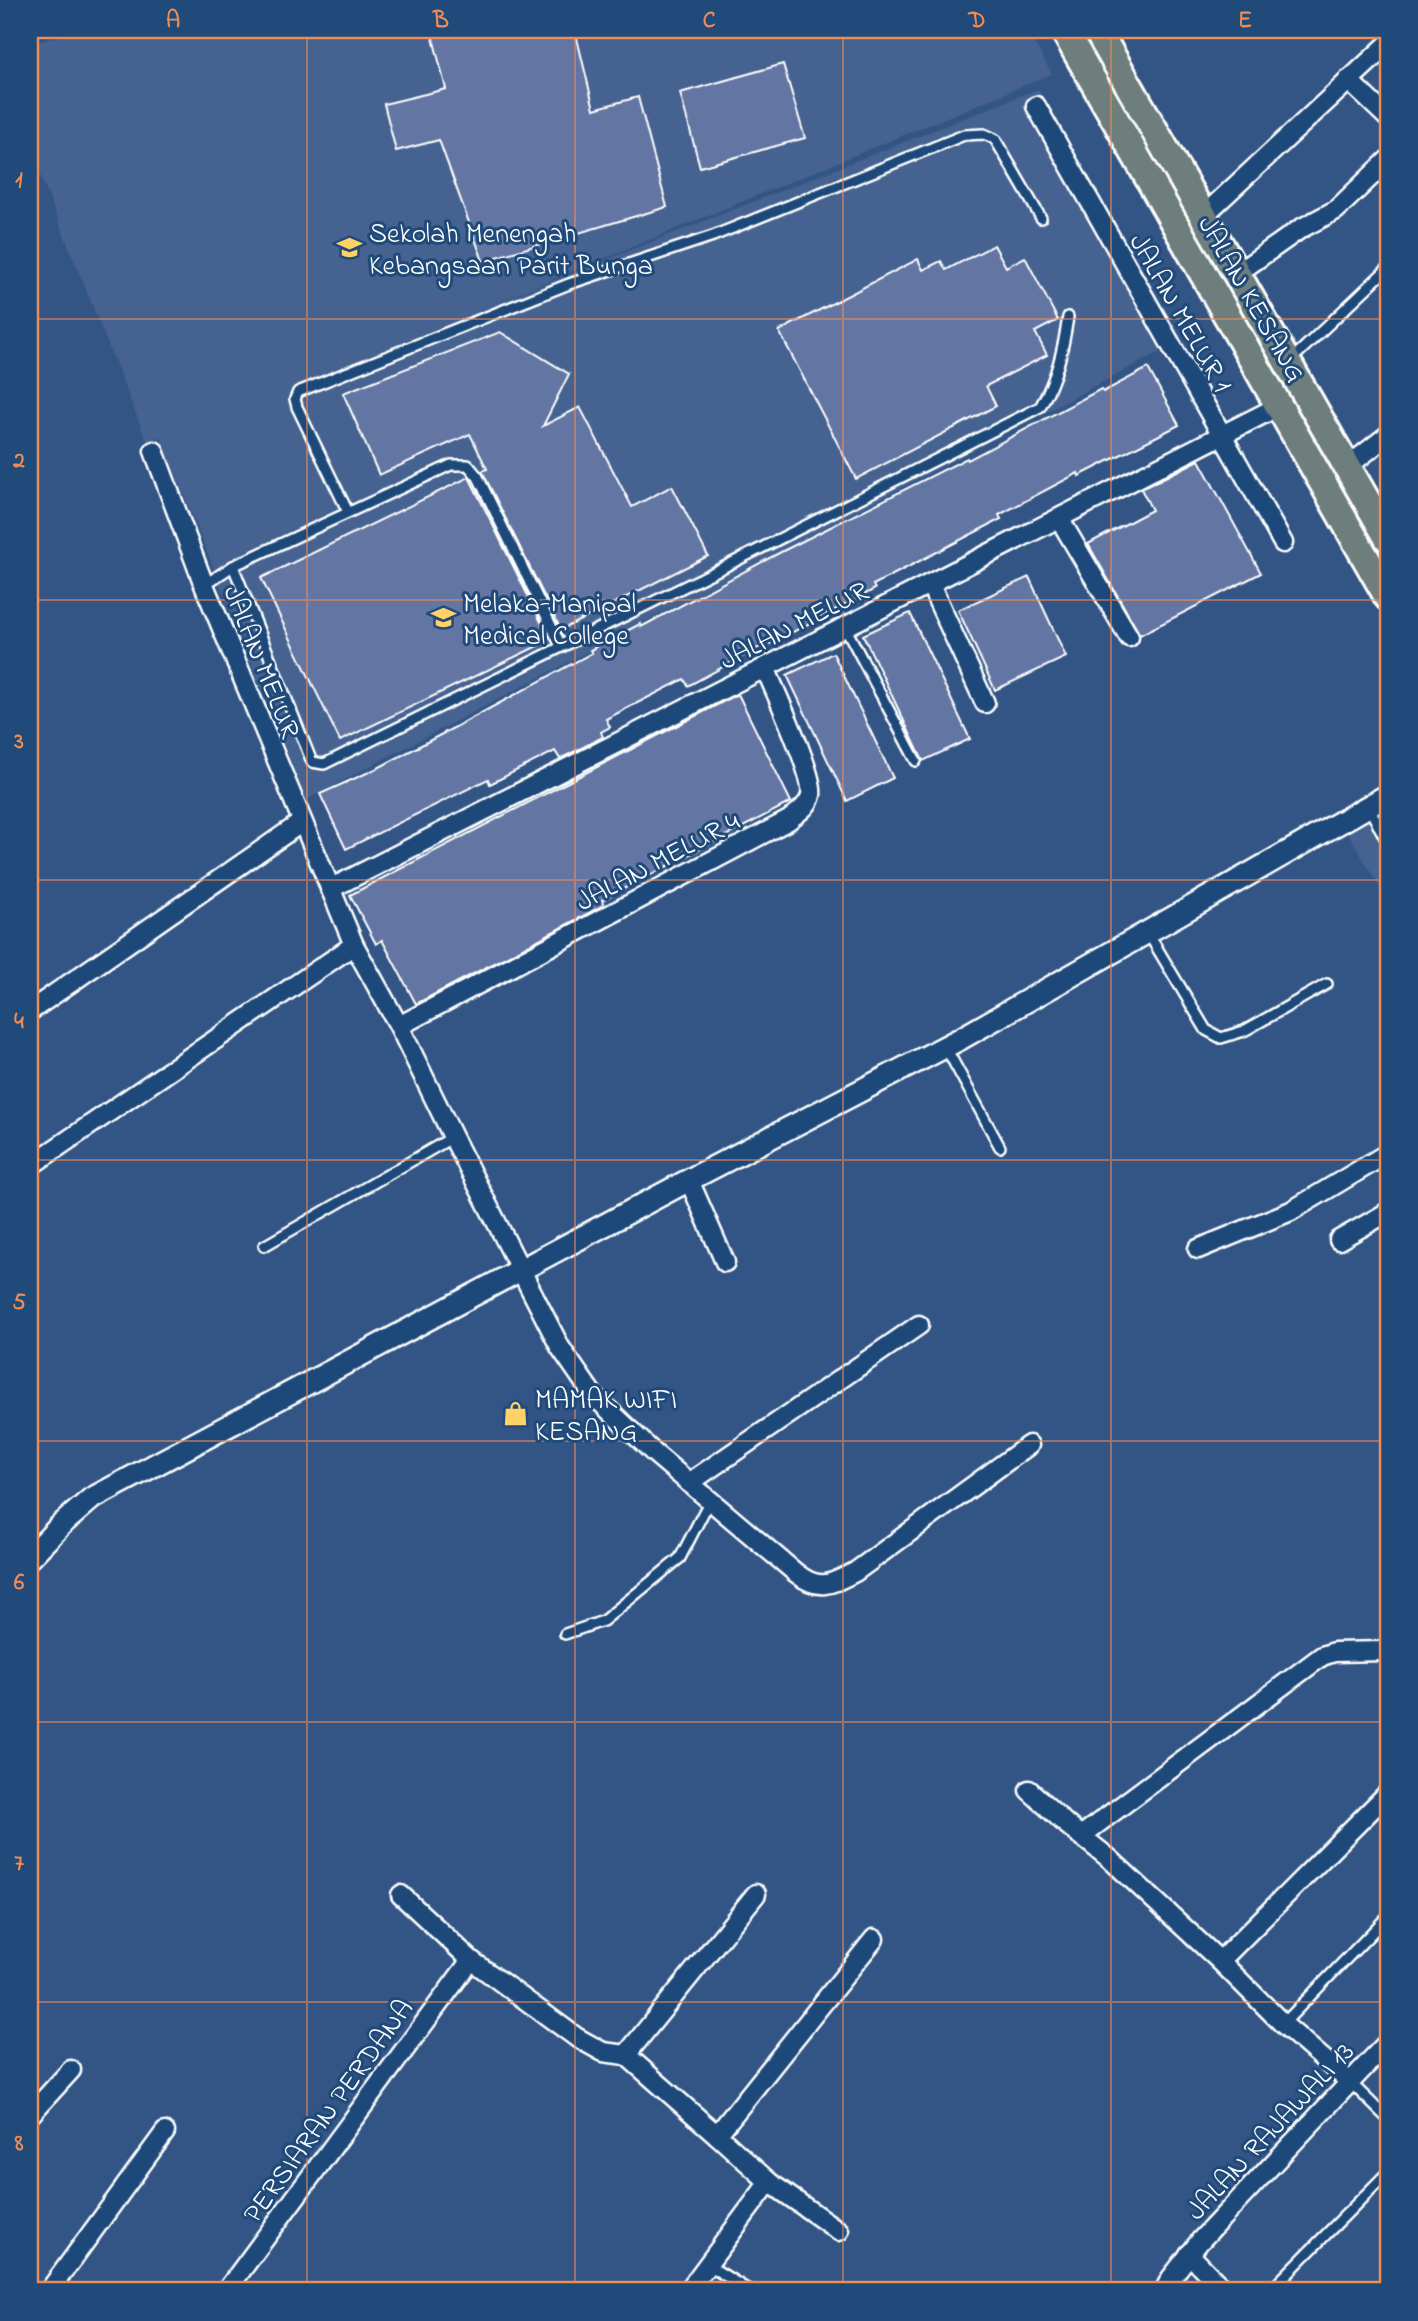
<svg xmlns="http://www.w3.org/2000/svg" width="1418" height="2321" font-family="'Indie Flower',sans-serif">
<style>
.built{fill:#456290}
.building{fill:#6375a2;stroke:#fff;stroke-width:2}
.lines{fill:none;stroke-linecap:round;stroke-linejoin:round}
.service-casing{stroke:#fff;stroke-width:14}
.minor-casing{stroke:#fff;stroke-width:23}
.tertiary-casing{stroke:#fff;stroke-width:26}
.primary-casing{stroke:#fff;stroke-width:32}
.service{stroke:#1f4a7a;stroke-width:9}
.minor{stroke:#1f4a7a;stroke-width:18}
.tertiary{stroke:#1f4a7a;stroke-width:21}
.primary{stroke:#6d7e7c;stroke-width:26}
.grid{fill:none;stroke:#ef8b55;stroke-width:2;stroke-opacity:0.55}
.labels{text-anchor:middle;stroke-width:6;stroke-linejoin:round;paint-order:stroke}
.poi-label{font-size:28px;fill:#fff;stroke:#1f4a7a;text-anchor:start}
.street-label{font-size:28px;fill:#fff;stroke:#1f4a7a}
.neatline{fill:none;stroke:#ef8b55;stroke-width:2.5}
.grid-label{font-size:23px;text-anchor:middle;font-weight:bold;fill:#ef8b55}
</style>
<rect width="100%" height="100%" fill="#325585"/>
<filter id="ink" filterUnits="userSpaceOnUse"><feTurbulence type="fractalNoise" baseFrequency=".0143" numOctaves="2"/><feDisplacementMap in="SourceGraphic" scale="14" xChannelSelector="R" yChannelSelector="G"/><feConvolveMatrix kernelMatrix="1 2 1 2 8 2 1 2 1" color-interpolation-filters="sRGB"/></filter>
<g filter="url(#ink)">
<g class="built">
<polygon points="82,30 1027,30 1052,74 479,310 1038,89 1183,340 306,800 161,437 147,442 30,150 30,44"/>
<polygon points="1388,809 1388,902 1347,831"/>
</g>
<g class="building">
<polygon points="431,30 575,30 594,109 638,97 667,207 483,261 439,140 396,151 384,104 446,89"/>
<polygon points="783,64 805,138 700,167 680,93"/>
<polygon points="994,245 1006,267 1025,257 1058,320 1035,332 1047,355 986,386 996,406 856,479 779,331 918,259 923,270 941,261 946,270"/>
<polygon points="500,332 569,374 543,426 580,407 632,507 672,486 708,556 561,630 482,471 487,469 470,434 379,475 343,393"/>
<polygon points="1148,368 1179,425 1079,476 1078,473 999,515 1001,519 873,585 875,589 770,644 769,642 688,686 684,679 606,719 610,727 601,732 603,737 560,759 555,751 490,784 488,779 346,849 320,794 378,768 459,725 592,653 590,650 640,624 641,627 777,554 967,458 968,460 1101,389 1103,392"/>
<polygon points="1199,460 1261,573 1140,635 1088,544 1152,510 1141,489"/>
<polygon points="469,477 548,636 546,637 548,641 340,741 261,578"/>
<polygon points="1029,577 1066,657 995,690 958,610"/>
<polygon points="910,613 970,739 923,761 863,635"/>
<polygon points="833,653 893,778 847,801 787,675"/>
<polygon points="738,694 791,802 602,900 604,905 416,1004 382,940 376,944 350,895"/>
</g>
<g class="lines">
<defs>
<g id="service">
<polyline points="878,30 889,33 905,30"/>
<polyline points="1291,360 1388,268"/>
<polyline points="348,512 297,407 295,399 298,392 569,284 713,236 964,135 984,134 995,139 1041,218"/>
<path d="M 233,566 L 312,762 L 324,764 L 720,569 L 1040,407 C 1057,378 1063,350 1068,317"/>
<polyline points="204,585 233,566 451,465 468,465 478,477 561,646"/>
<polyline points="845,627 916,761"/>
<polyline points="1368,806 1388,843"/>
<polyline points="1378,825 1388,820"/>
<polyline points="1148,933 1206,1030 1221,1038 1244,1031 1327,984"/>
<polyline points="946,1048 1000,1147"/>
<polyline points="264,1246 453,1137"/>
<polyline points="565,1634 603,1621 680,1558 710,1500"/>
<polyline points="1283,2024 1388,1916"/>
<polyline points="1350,2082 1388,2119"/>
<polyline points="708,2265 750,2291"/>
<polyline points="1270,2291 1388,2172"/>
</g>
<g id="minor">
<polyline points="1348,80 1388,118"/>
<polyline points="1036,106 1283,543"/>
<polyline points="1203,216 1388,44"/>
<polyline points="1236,274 1300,229 1336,210 1388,160"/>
<path d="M 154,451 L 204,585 L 354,945 L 399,1026 L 453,1137 L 560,1347 L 593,1395 L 654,1453 L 796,1573 C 820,1592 831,1584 855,1572 L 1029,1445"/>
<polyline points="1347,467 1388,435"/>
<polyline points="1059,518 1129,637"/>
<polyline points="930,584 985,703"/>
<polyline points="330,889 1279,406"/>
<polyline points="30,1011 302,822"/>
<path d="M 399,1026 L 789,820 C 797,813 809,806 811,795 C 815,776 774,690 765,667"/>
<polyline points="30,1166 354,945"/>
<polyline points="689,1180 725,1262"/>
<polyline points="1339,1240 1388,1212"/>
<polyline points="1198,1249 1291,1211 1388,1153"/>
<polyline points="689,1483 919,1325"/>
<polyline points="1029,1790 1066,1824 1110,1859 1220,1961 1283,2024 1350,2082"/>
<polyline points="1081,1836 1322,1656 1334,1652 1384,1651"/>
<polyline points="401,1895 471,1960 576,2037 603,2052 626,2055 756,1894"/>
<polyline points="1220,1961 1388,1793"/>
<polyline points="626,2055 717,2135"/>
<polyline points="30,2115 71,2070"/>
<polyline points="839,2231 769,2182 717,2135 874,1939"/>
<polyline points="1189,2254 1225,2291"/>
<polyline points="49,2291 165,2132"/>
<polyline points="226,2291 471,1960"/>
<polyline points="688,2291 769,2182"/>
<polyline points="1164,2291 1171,2278 1200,2241 1388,2042"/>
</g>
<polyline id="tertiary" points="30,1557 61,1525 91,1499 689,1180 960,1039 1388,795"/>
<g id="primary">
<polyline points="1064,30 1388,597"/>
<polyline points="1097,30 1388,538"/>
</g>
</defs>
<use href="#service" class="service-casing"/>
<use href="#minor" class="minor-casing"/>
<use href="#tertiary" class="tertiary-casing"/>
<use href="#primary" class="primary-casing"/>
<use href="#service" class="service"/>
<use href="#minor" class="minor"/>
<use href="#tertiary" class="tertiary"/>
<use href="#primary" class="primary"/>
</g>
</g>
<path class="grid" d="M 307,30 L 307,2291M 575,30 L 575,2291M 843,30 L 843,2291M 1111,30 L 1111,2291M 30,319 L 1388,319M 30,600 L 1388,600M 30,880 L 1388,880M 30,1160 L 1388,1160M 30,1441 L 1388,1441M 30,1722 L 1388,1722M 30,2002 L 1388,2002"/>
<defs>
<symbol id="school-bare" viewBox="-9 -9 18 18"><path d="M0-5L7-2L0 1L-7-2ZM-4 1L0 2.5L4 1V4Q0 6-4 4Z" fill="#ffd166" stroke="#1f4a7a" stroke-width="2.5" paint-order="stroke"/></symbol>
<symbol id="university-bare" viewBox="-9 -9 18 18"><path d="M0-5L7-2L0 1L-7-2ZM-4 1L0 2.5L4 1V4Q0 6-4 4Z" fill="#ffd166" stroke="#1f4a7a" stroke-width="2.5" paint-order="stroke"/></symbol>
<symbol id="shop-bare" viewBox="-9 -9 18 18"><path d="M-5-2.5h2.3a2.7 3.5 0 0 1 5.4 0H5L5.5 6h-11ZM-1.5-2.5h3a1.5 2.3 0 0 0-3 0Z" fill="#ffd166" stroke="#1f4a7a" stroke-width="2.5" paint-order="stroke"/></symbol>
</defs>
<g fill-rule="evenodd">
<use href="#school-bare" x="332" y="230" width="35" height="35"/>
<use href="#university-bare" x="426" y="600" width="35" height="35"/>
<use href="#shop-bare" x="498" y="1396" width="35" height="35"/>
</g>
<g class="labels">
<g class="poi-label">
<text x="369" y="242">Sekolah Menengah<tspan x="369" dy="32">Kebangsaan Parit Bunga</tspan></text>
<text x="463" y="612">Melaka-Manipal<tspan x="463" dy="32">Medical College</tspan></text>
<text x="535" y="1408">MAMAK WIFI<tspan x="535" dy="32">KESANG</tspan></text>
</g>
<g class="street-label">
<text transform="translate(1253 298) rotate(60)" y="10">JALAN KESANG</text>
<text transform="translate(1182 312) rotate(60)" y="10">JALAN MELUR 1</text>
<text transform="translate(793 624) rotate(-27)" y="10">JALAN MELUR</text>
<text transform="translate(263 661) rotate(68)" y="10">JALAN MELUR</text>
<text transform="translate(657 860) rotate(-28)" y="10">JALAN MELUR 4</text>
<text transform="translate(327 2110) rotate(-54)" y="10">PERSIARAN PERDANA</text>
<text transform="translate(1269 2130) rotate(-47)" y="10">JALAN RAJAWALI 13</text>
</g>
</g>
<rect width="1418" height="2321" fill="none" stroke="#1f4a7a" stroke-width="77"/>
<rect x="38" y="38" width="1342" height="2244" class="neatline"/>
<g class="grid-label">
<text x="173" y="27">A</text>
<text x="441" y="27">B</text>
<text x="709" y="27">C</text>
<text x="977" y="27">D</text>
<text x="1245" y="27">E</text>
<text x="19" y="187">1</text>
<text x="19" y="467">2</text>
<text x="19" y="748">3</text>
<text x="19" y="1028">4</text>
<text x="19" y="1309">5</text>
<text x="19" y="1589">6</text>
<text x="19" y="1870">7</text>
<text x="19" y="2150">8</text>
</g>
</svg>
